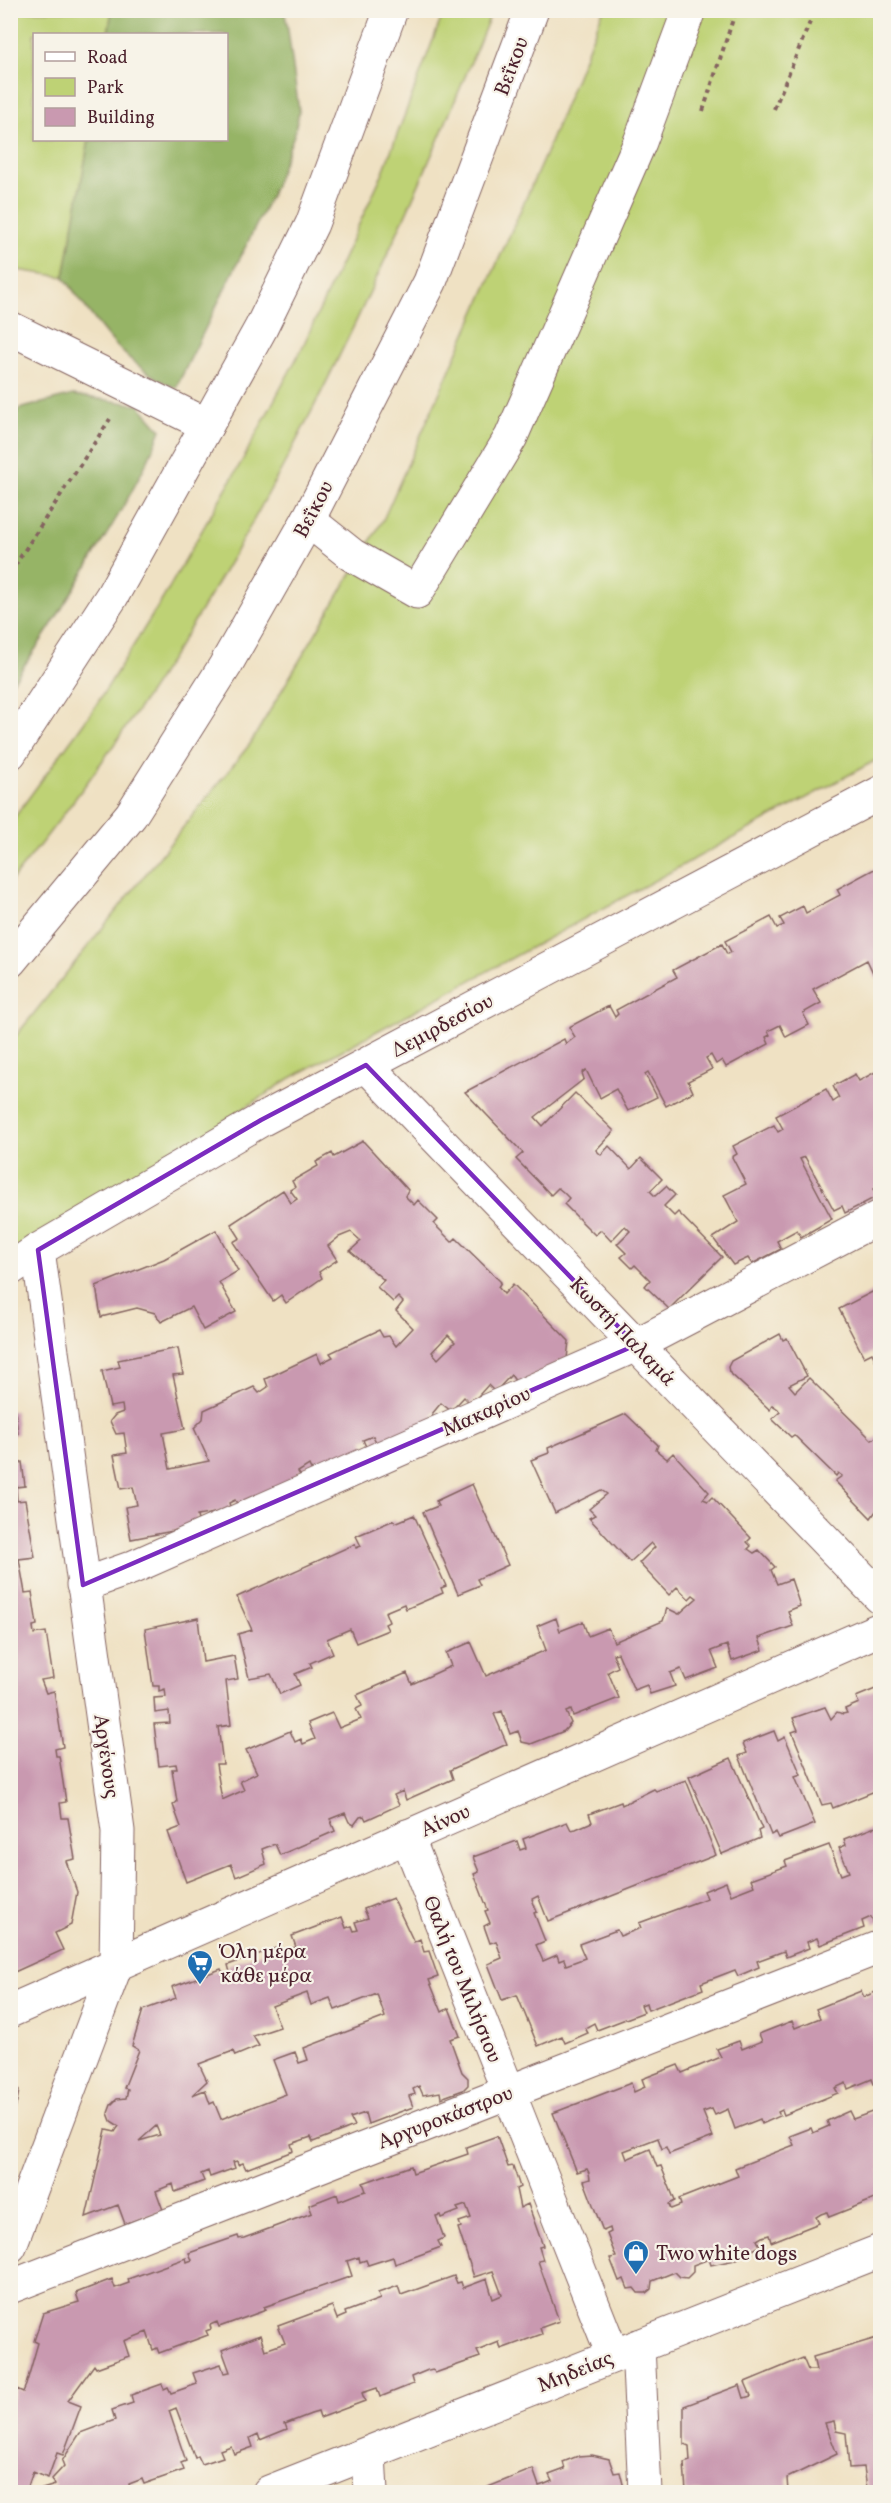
<svg xmlns="http://www.w3.org/2000/svg" width="891" height="2503" font-family="Vollkorn,serif">
<style>
.green{fill:#bed275;stroke:#847850;stroke-width:1.5}
.forest{fill:#96b466;stroke:#706a48;stroke-width:1.5}
.building{fill:#c999b0;fill-rule:evenodd}
.lines{fill:none;stroke-linecap:round;stroke-linejoin:round}
.pedestrian-casing{stroke:#846360;stroke-width:35}
.minor-casing{stroke:#846360;stroke-width:35}
.tertiary-casing{stroke:#846360;stroke-width:35}
.primary-casing{stroke:#846360;stroke-width:35}
.path{stroke:#846360;stroke-width:4;stroke-dasharray:4.5 4.5;stroke-linecap:butt}
.pedestrian{stroke:#fff;stroke-width:33}
.minor{stroke:#fff;stroke-width:33}
.tertiary{stroke:#fff;stroke-width:33}
.primary{stroke:#fff;stroke-width:33}
.marked{fill:none;stroke:#7b2cbf;stroke-width:4.5;stroke-linejoin:round}
.labels{text-anchor:middle;stroke-width:4.5;stroke-linejoin:round;paint-order:stroke}
.street-label{font-size:21px;fill:#4a1f2b;stroke:#f7f3e8}
.poi-label{font-size:21px;fill:#4a1f2b;stroke:#f7f3e8;text-anchor:start}
</style>
<rect width="100%" height="100%" fill="#f7f3e8"/>
<filter id="ink" filterUnits="userSpaceOnUse"><feTurbulence type="fractalNoise" baseFrequency=".0167" numOctaves="2"/><feDisplacementMap in="SourceGraphic" scale="12" xChannelSelector="R" yChannelSelector="G"/><feConvolveMatrix kernelMatrix="1 2 1 2 8 2 1 2 1" color-interpolation-filters="sRGB"/></filter>
<filter id="wash" filterUnits="userSpaceOnUse"><feTurbulence type="fractalNoise" baseFrequency=".008" numOctaves="4" result="noise"/><feDisplacementMap in="SourceGraphic" scale="24" xChannelSelector="R" yChannelSelector="G"/><feGaussianBlur stdDeviation="1.35" result="paint"/><feColorMatrix in="noise" values="0 0 0 0 0 0 0 0 0 0 0 0 0 0 0 0 0 1.4 0 .05"/><feComposite in="paint" operator="in"/></filter>
<g filter="url(#wash)">
<rect width="100%" height="100%" fill="#efe1c3"/>
<g class="green">
<polygon points="10,11 112,11 108,34 34,34 34,140 89,140 64,277 11,269"/>
<path d="M 444,11 L 492,11 C 369,315 220,627 11,881 L 11,822 L 93,710 L 162,600 L 243,459 L 303,346 L 383,172 Z"/>
<polygon points="603,11 880,11 880,758 289,1079 11,1261 11,1042 250,744 383,520 546,153"/>
</g>
<g class="forest">
<path d="M 112,11 L 284,11 L 287,23 L 299,111 L 294,135 L 272,193 L 176,388 C 122,364 97,324 64,277 L 89,140 L 226,140 L 226,34 L 108,34 Z"/>
<path d="M 73,395 L 139,405 L 161,430 C 144,473 120,513 96,552 C 69,598 42,642 11,684 L 10,421 L 19,409 Z"/>
</g>
<g id="blocks">
<g class="building">
<polygon points="878,867 880,872 880,977 876,979 867,960 813,989 821,1003 803,1013 809,1025 786,1037 780,1025 768,1031 770,1035 766,1037 769,1044 726,1067 722,1060 716,1064 711,1055 706,1058 712,1069 688,1081 693,1092 666,1106 648,1072 645,1074 657,1097 628,1111 616,1089 600,1098 586,1070 582,1073 584,1079 535,1117 543,1126 575,1093 614,1131 596,1150 601,1155 609,1146 631,1169 641,1158 662,1179 650,1191 655,1196 666,1186 675,1195 664,1206 674,1216 678,1212 722,1257 669,1309 645,1286 650,1280 635,1265 632,1268 621,1257 626,1253 617,1244 630,1231 625,1226 611,1241 601,1230 595,1235 564,1204 569,1198 563,1192 558,1188 551,1195 516,1159 523,1153 465,1092 564,1039 566,1044 575,1037 569,1027 609,1006 615,1017 618,1014 616,1010 677,977 673,970 722,944 727,954 731,952 725,941 771,917 777,928 784,925 780,918 803,906 806,913 840,895 837,889"/>
<polygon points="877,1071 880,1076 880,1185 874,1189 878,1196 845,1213 842,1206 834,1210 805,1157 800,1159 832,1219 801,1237 797,1230 777,1241 781,1249 752,1264 748,1258 733,1265 713,1238 738,1222 724,1195 746,1184 732,1157 737,1154 733,1146 774,1125 778,1132 783,1129 776,1116 826,1089 833,1102 839,1098 833,1086 855,1074 859,1081"/>
<path d="M 363,1141 L 408,1190 L 405,1196 L 414,1205 L 418,1200 L 438,1220 L 434,1224 L 452,1242 L 456,1238 L 501,1282 L 498,1287 L 504,1294 L 513,1284 L 569,1341 L 567,1358 L 518,1385 L 511,1375 L 495,1392 L 488,1385 L 471,1404 L 464,1397 L 451,1411 L 441,1403 L 432,1414 L 434,1419 L 379,1448 L 373,1436 L 363,1440 L 367,1449 L 313,1474 L 309,1465 L 298,1472 L 302,1478 L 239,1507 L 235,1500 L 229,1503 L 231,1510 L 197,1516 L 199,1526 L 131,1539 L 125,1507 L 137,1505 L 133,1487 L 121,1489 L 114,1455 L 127,1453 L 124,1433 L 116,1434 L 110,1421 L 115,1415 L 123,1412 L 122,1405 L 110,1407 L 102,1371 L 120,1367 L 118,1360 L 178,1348 L 183,1374 L 173,1375 L 185,1429 L 163,1433 L 170,1469 L 209,1461 L 194,1428 L 203,1419 L 204,1410 L 254,1387 L 259,1393 L 268,1387 L 265,1379 L 317,1354 L 321,1363 L 333,1357 L 330,1353 L 379,1330 L 383,1337 L 389,1336 L 396,1346 L 413,1328 L 396,1311 L 403,1302 L 398,1297 L 393,1302 L 377,1287 L 384,1280 L 350,1251 L 361,1241 L 351,1232 L 339,1237 L 328,1246 L 337,1260 L 319,1272 L 322,1278 L 286,1303 L 281,1295 L 273,1301 L 233,1242 L 240,1238 L 231,1224 L 283,1190 L 291,1203 L 297,1199 L 290,1190 L 295,1187 L 292,1181 L 318,1166 L 316,1162 L 332,1153 L 334,1157 ZM 448,1335 L 455,1342 L 438,1359 L 432,1352 Z"/>
<polygon points="216,1230 238,1271 219,1282 236,1312 203,1330 191,1307 161,1322 155,1313 137,1308 101,1317 96,1286 164,1259"/>
<polygon points="880,1288 880,1370 872,1353 864,1357 839,1309"/>
<polygon points="780,1334 783,1340 787,1338 807,1376 789,1385 795,1392 809,1378 872,1440 880,1435 880,1515 876,1511 871,1518 835,1481 842,1476 838,1473 836,1476 794,1435 791,1437 772,1419 780,1412 778,1409 772,1405 770,1410 729,1372 728,1367 731,1361"/>
<polygon points="10,1411 15,1411 18,1434 10,1435"/>
<polygon points="626,1414 658,1445 656,1450 667,1459 673,1453 709,1492 703,1499 708,1501 712,1497 751,1538 747,1542 751,1546 748,1549 754,1553 759,1550 775,1567 771,1570 777,1584 791,1579 800,1606 788,1611 793,1626 759,1638 763,1650 732,1661 727,1645 711,1651 718,1668 686,1680 681,1669 670,1673 675,1686 650,1694 647,1685 634,1690 618,1653 613,1654 618,1667 608,1672 619,1698 573,1716 571,1710 566,1712 571,1723 564,1731 531,1744 522,1742 518,1731 510,1734 502,1711 494,1714 507,1744 450,1770 453,1779 406,1800 403,1791 394,1795 399,1805 366,1820 364,1816 360,1817 354,1825 349,1822 345,1813 330,1819 335,1831 280,1855 275,1844 262,1849 266,1864 236,1877 231,1864 186,1882 168,1832 181,1827 173,1805 177,1802 172,1769 177,1769 176,1764 159,1766 154,1724 170,1723 169,1711 155,1713 154,1698 166,1697 165,1689 159,1691 159,1686 153,1686 145,1629 198,1618 203,1662 234,1656 238,1679 226,1681 231,1725 218,1727 223,1764 216,1764 222,1800 244,1790 240,1781 257,1773 246,1750 290,1731 295,1742 301,1739 303,1744 315,1739 308,1723 332,1713 339,1728 361,1719 356,1709 362,1706 357,1695 407,1673 412,1684 451,1666 446,1653 471,1642 486,1676 546,1650 537,1626 556,1618 560,1631 583,1622 588,1636 608,1628 614,1642 663,1621 667,1608 679,1614 697,1598 693,1595 689,1599 677,1587 669,1595 639,1563 655,1547 651,1543 630,1562 589,1518 595,1515 589,1509 607,1494 601,1490 555,1513 531,1460 549,1453 548,1448"/>
<polygon points="10,1440 15,1461 22,1462 25,1486 16,1487 17,1501 25,1500 35,1557 19,1559 25,1593 32,1592 37,1625 33,1626 34,1634 46,1632 53,1678 41,1680 46,1693 54,1691 63,1747 55,1749 56,1756 59,1756 66,1802 60,1803 62,1818 68,1818 75,1859 66,1861 77,1892 71,1925 55,1933 63,1950 10,1974"/>
<polygon points="472,1484 508,1565 477,1579 480,1585 458,1594 423,1512 438,1506 436,1501"/>
<polygon points="414,1515 446,1586 441,1588 443,1593 406,1609 404,1604 385,1612 389,1622 385,1624 388,1630 356,1643 350,1629 327,1639 333,1653 310,1663 312,1667 295,1674 300,1685 280,1694 271,1674 249,1678 238,1634 252,1630 237,1597 355,1544 356,1548 361,1546 356,1536 394,1520 395,1523"/>
<polygon points="880,1687 880,1767 873,1771 878,1783 874,1785 875,1791 833,1808 831,1803 822,1805 792,1732 798,1730 793,1718 825,1707 831,1719 837,1712 843,1714 847,1713 845,1709 859,1703 856,1697"/>
<polygon points="774,1731 778,1741 785,1737 801,1775 795,1777 815,1824 779,1838 776,1832 771,1835 739,1756 747,1753 743,1743"/>
<polygon points="731,1758 762,1829 758,1831 760,1838 722,1854 689,1777"/>
<polygon points="686,1780 716,1855 548,1921 538,1896 532,1899 537,1912 534,1913 545,1941 536,1945 543,1961 557,1955 559,1961 564,1959 566,1965 585,1958 579,1944 617,1930 620,1936 641,1928 639,1923 707,1898 704,1891 726,1882 731,1895 754,1886 751,1879 787,1866 785,1861 829,1845 841,1875 849,1872 839,1848 846,1845 844,1839 880,1825 880,1921 874,1924 871,1917 862,1921 864,1928 820,1945 817,1938 807,1942 809,1948 786,1957 784,1951 757,1961 759,1967 738,1976 735,1970 701,1983 703,1989 648,2010 646,2003 641,2005 644,2012 597,2030 594,2023 585,2028 588,2033 565,2043 562,2036 538,2046 517,1995 502,2000 488,1964 502,1958 496,1941 490,1943 484,1926 490,1923 485,1911 488,1910 474,1874 479,1872 473,1857 517,1841 520,1850 526,1848 523,1839 567,1822 571,1830 576,1829 592,1822 589,1814 621,1802 622,1805 654,1789 656,1791"/>
<path d="M 393,1898 L 414,1942 L 420,1939 L 424,1952 L 429,1951 L 438,1977 L 429,1980 L 442,2012 L 449,2008 L 460,2036 L 450,2039 L 462,2072 L 468,2078 L 468,2085 L 463,2090 L 441,2098 L 440,2092 L 423,2095 L 419,2086 L 413,2089 L 415,2094 L 409,2096 L 413,2107 L 368,2124 L 365,2113 L 350,2118 L 354,2126 L 313,2142 L 311,2137 L 291,2144 L 293,2151 L 246,2169 L 243,2163 L 238,2165 L 237,2161 L 233,2162 L 235,2168 L 210,2177 L 208,2171 L 201,2174 L 204,2181 L 175,2192 L 173,2184 L 156,2191 L 163,2210 L 125,2224 L 118,2205 L 86,2217 L 106,2130 L 115,2132 L 119,2126 L 111,2121 L 108,2113 L 111,2105 L 117,2099 L 126,2098 L 128,2089 L 124,2088 L 139,2050 L 132,2046 L 143,2010 L 176,1998 L 172,1987 L 221,1969 L 225,1978 L 231,1976 L 228,1965 L 276,1948 L 278,1953 L 296,1947 L 292,1936 L 342,1917 L 346,1928 L 352,1926 L 354,1931 L 358,1930 L 355,1922 L 368,1918 L 364,1909 ZM 307,1993 L 311,2005 L 330,1998 L 335,2010 L 377,1994 L 385,2017 L 304,2048 L 308,2060 L 299,2063 L 295,2052 L 273,2060 L 286,2094 L 221,2119 L 214,2102 L 210,2104 L 205,2090 L 192,2095 L 207,2081 L 199,2064 L 233,2051 L 235,2056 L 259,2046 L 253,2036 L 280,2027 L 272,2006 ZM 156,2126 L 160,2135 L 139,2141 Z"/>
<polygon points="880,1990 880,2082 874,2084 872,2079 848,2089 846,2083 835,2088 838,2093 784,2115 782,2110 778,2112 780,2116 762,2124 760,2119 735,2129 728,2109 715,2115 712,2109 703,2112 713,2137 669,2154 666,2147 662,2149 658,2138 624,2151 627,2159 650,2149 657,2167 661,2166 675,2201 669,2204 671,2209 681,2205 679,2199 738,2176 735,2168 794,2145 790,2136 811,2128 813,2133 829,2126 827,2121 849,2111 853,2119 880,2109 880,2191 875,2194 877,2198 829,2217 827,2212 821,2214 816,2217 819,2223 771,2242 769,2235 762,2237 757,2240 760,2246 735,2260 711,2265 709,2259 693,2265 693,2272 687,2278 680,2277 675,2272 652,2281 651,2289 646,2293 638,2293 634,2288 628,2289 624,2279 619,2281 610,2258 616,2257 607,2234 611,2232 610,2228 603,2231 584,2181 590,2179 589,2173 587,2169 577,2172 553,2113 631,2083 634,2092 645,2087 642,2079 678,2065 682,2073 721,2057 717,2049 739,2041 742,2049 762,2041 759,2034 792,2021 795,2028 820,2018 816,2009 861,1991 864,1997"/>
<polygon points="10,2071 19,2091 15,2110 10,2109"/>
<polygon points="497,2136 508,2167 513,2166 520,2187 516,2189 520,2208 528,2204 543,2246 539,2247 543,2260 538,2261 559,2321 540,2328 542,2334 501,2349 499,2342 477,2351 480,2357 435,2373 433,2369 428,2370 411,2377 413,2384 380,2397 377,2388 362,2393 365,2401 320,2418 318,2412 311,2414 285,2424 287,2429 260,2440 258,2434 250,2438 253,2447 234,2454 231,2446 220,2450 223,2457 202,2464 198,2456 195,2458 176,2408 169,2411 186,2461 181,2463 184,2470 144,2484 142,2479 137,2481 129,2484 130,2492 33,2492 55,2485 52,2479 64,2466 62,2461 80,2433 115,2420 112,2410 133,2403 131,2395 162,2384 164,2389 168,2387 171,2393 197,2384 193,2373 221,2364 224,2373 230,2372 222,2350 260,2335 265,2350 285,2343 278,2326 332,2306 337,2319 346,2315 345,2312 380,2299 378,2293 398,2286 401,2295 454,2276 457,2283 461,2282 463,2288 487,2279 493,2299 502,2295 493,2271 474,2277 458,2228 461,2227 459,2222 471,2218 466,2205 457,2208 459,2211 441,2218 440,2215 436,2216 444,2238 438,2241 441,2247 395,2264 393,2257 368,2265 366,2260 360,2262 359,2257 347,2261 352,2276 264,2307 266,2310 219,2327 217,2322 210,2325 211,2329 206,2331 208,2335 159,2353 157,2348 153,2350 147,2332 124,2341 129,2356 96,2368 94,2365 68,2401 81,2406 63,2455 57,2453 48,2478 33,2472 26,2492 10,2492 10,2405 17,2389 23,2392 26,2385 38,2343 34,2341 43,2313 79,2302 76,2293 112,2279 115,2288 129,2283 128,2279 186,2258 187,2262 192,2260 189,2253 238,2236 239,2239 244,2238 312,2213 309,2205 337,2194 339,2201 359,2193 366,2191 363,2183 411,2166 413,2173 468,2154 466,2147"/>
<polygon points="880,2337 880,2492 840,2492 840,2490 867,2488 864,2467 849,2468 846,2433 836,2431 834,2421 825,2423 837,2454 787,2478 788,2492 686,2492 684,2463 690,2461 689,2446 684,2444 684,2406 740,2385 744,2398 751,2396 745,2382 803,2358 808,2370 816,2370 813,2357"/>
<polygon points="592,2455 609,2459 614,2473 620,2472 625,2492 491,2492 488,2487 533,2469 539,2486 545,2484 552,2481 549,2475 565,2469 563,2462 578,2456"/>
</g>
</g>
</g>
<g filter="url(#ink)">
<use href="#blocks" fill-opacity="0" stroke="#846360" stroke-width="1.5"/>
<g class="lines">
<defs>
<polyline id="pedestrian" points="308,520 352,555 417,592 511,437 640,142 689,10"/>
<g id="minor">
<polyline points="10,328 207,425"/>
<polyline points="366,1065 880,1597"/>
<polyline points="10,1269 38,1250 261,1120 880,793"/>
<polyline points="83,1585 131,1568 636,1345 880,1217"/>
<polyline points="407,1836 613,2355"/>
<polyline points="10,2011 880,1629"/>
<polyline points="10,2246 116,1965 118,1831 38,1250"/>
<polyline points="10,2287 880,1947"/>
<polyline points="638,2346 645,2492"/>
<polyline points="369,2454 371,2492"/>
</g>
<polyline id="tertiary" points="269,2492 880,2251"/>
<g id="primary">
<polyline points="10,753 112,596 261,328 312,224 391,10"/>
<polyline points="10,961 131,815 225,666 308,520 430,282 532,10"/>
</g>
</defs>
<use href="#pedestrian" class="pedestrian-casing"/>
<use href="#minor" class="minor-casing"/>
<use href="#tertiary" class="tertiary-casing"/>
<use href="#primary" class="primary-casing"/>
<g class="path">
<polyline points="774,109 815,10"/>
<polyline points="703,111 736,10"/>
<polyline points="10,573 110,419"/>
</g>
<use href="#pedestrian" class="pedestrian"/>
<use href="#minor" class="minor"/>
<use href="#tertiary" class="tertiary"/>
<use href="#primary" class="primary"/>
</g>
</g>
<path class="marked" d="M 366,1065 L 636,1345 L 83,1585 L 38,1250 L 261,1120 Z"/>
<defs>
<symbol id="supermarket-pin" viewBox="-11 -11 22 30"><path d="M0 17L-7.5 6A9.5 9.5 0 1 1 7.5 6Z" fill="#1f6fb2" stroke="#f7f3e8"/><path d="M-6-5.5h2.5l.6 2H6L4.5 2H-2.5L-4.4-4H-6ZM-1.5 3.2a1.3 1.3 0 1 0 .1 0ZM3 3.2a1.3 1.3 0 1 0 .1 0Z" fill="#fff"/></symbol>
<symbol id="shop-pin" viewBox="-11 -11 22 30"><path d="M0 17L-7.5 6A9.5 9.5 0 1 1 7.5 6Z" fill="#1f6fb2" stroke="#f7f3e8"/><path d="M-5-2.5h2.3a2.7 3.5 0 0 1 5.4 0H5L5.5 6h-11ZM-1.5-2.5h3a1.5 2.3 0 0 0-3 0Z" fill="#fff"/></symbol>
</defs>
<g fill-rule="evenodd">
<use href="#supermarket-pin" x="185" y="1948" width="30" height="40"/>
<use href="#shop-pin" x="621" y="2238" width="30" height="40"/>
</g>
<g class="labels">
<g class="street-label">
<text transform="translate(511 66) rotate(-69)" y="7">Βεΐκου</text>
<text transform="translate(313 509) rotate(-62)" y="7">Βεΐκου</text>
<text transform="translate(442 1025) rotate(-28)" y="7">Δεμιρδεσίου</text>
<text transform="translate(623 1331) rotate(46)" y="7">Κωστή Παλαμά</text>
<text transform="translate(486 1411) rotate(-24)" y="7">Μακαρίου</text>
<text transform="translate(107 1756) rotate(82)" y="7">Αργένους</text>
<text transform="translate(445 1820) rotate(-24)" y="7">Αίνου</text>
<text transform="translate(463 1979) rotate(68)" y="7">Θαλή του Μιλήσιου</text>
<text transform="translate(445 2117) rotate(-21)" y="7">Αργυροκάστρου</text>
<text transform="translate(575 2371) rotate(-22)" y="7">Μηδείας</text>
</g>
<g class="poi-label">
<text x="220" y="1958">Όλη μέρα<tspan x="220" dy="24">κάθε μέρα</tspan></text>
<text x="656" y="2260">Two white dogs</text>
</g>
</g>
<rect width="891" height="2503" fill="none" stroke="#f7f3e8" stroke-width="36"/>
<rect x="33" y="33" width="195" height="108" fill="#f7f3e8" stroke="#b29e9c" stroke-width="1.5"/>
<rect x="45" y="52" width="30" height="9" fill="#ffffff" stroke="#b29e9c" stroke-width="1.5"/>
<text x="87" y="63" font-size="18" fill="#4a1f2b">Road</text>
<rect x="45" y="78" width="30" height="18" fill="#bed275" stroke="#b29e9c" stroke-width="1.5"/>
<text x="87" y="93" font-size="18" fill="#4a1f2b">Park</text>
<rect x="45" y="108" width="30" height="18" fill="#c999b0" stroke="#b29e9c" stroke-width="1.5"/>
<text x="87" y="123" font-size="18" fill="#4a1f2b">Building</text>
</svg>
